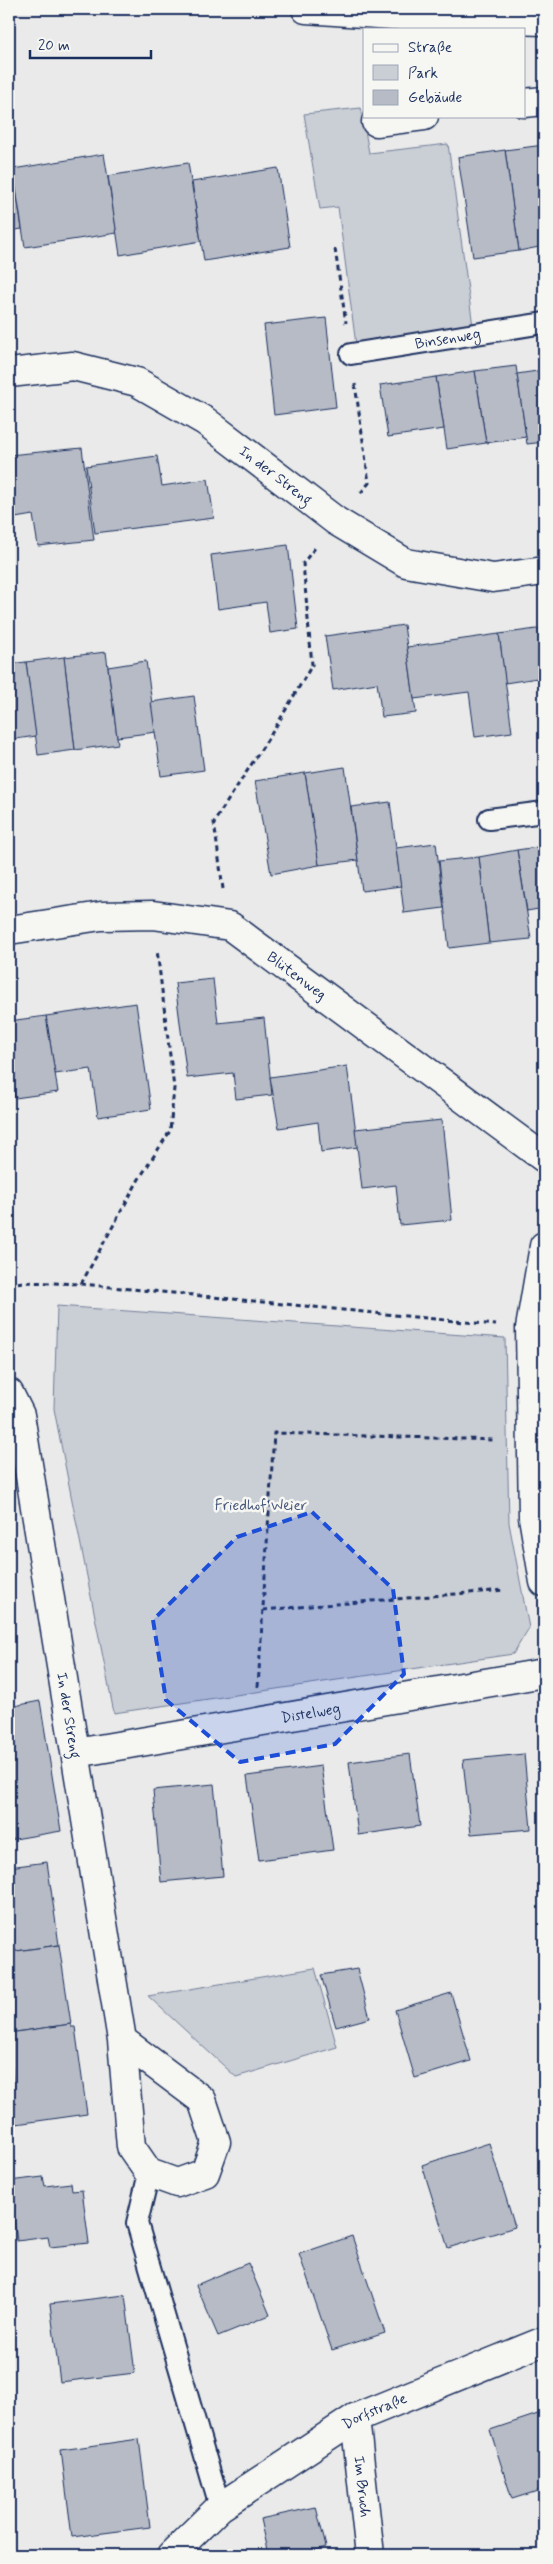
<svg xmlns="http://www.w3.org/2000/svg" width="553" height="2564" font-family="Mynerve,sans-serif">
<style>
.green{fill:#caced5;stroke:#727e9a}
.building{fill:#b6bbc6;stroke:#1b2f5e}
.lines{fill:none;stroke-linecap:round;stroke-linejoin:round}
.lane-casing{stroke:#1b2f5e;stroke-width:24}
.street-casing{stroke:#1b2f5e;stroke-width:31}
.secondary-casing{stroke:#1b2f5e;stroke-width:31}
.path{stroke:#1b2f5e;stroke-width:3;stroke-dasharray:5 4;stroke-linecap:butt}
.lane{stroke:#f6f6f2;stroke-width:20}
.street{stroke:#f6f6f2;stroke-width:28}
.secondary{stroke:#f6f6f2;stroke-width:28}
.marked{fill:#1d4ed8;fill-opacity:0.2;stroke:#1d4ed8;stroke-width:4;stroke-dasharray:10 6;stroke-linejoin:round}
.labels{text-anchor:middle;stroke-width:5;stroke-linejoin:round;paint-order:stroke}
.street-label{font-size:15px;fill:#1b2f5e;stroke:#f6f6f2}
.park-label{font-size:15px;fill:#47577c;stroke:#f6f6f2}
</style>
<rect width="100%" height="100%" fill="#e9eae9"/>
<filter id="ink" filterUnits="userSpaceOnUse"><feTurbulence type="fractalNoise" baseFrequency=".02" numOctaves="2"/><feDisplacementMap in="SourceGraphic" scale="10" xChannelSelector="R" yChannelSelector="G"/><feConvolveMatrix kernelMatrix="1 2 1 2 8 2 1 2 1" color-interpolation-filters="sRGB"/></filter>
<g filter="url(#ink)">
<g class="green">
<polygon points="361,108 369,153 448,144 473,326 356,345 338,207 320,209 304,114"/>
<polygon points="57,1306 505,1338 509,1523 529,1628 513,1654 114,1713 54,1409"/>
<polygon points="315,1968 337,2047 236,2077 148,1996"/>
</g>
<g class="building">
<polygon points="544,145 544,246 519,251 505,150"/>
<polygon points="9,146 22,229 9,231"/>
<polygon points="505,150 519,251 473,257 458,157"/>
<polygon points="104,154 117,233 25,247 13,169"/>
<polygon points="188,163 201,241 120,255 108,176"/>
<polygon points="278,168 290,247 204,261 192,182"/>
<polygon points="326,318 336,407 274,415 264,325"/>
<polygon points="516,366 526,437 486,443 475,371"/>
<polygon points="544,370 544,442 527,444 517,374"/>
<polygon points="475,371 486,443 447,449 436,377"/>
<polygon points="436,377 444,429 388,437 380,385"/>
<polygon points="82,448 94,540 38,546 33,515 9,519 9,455"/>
<polygon points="157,456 162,486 208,479 214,518 95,533 86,466"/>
<polygon points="288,545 298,629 270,633 266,602 218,609 211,555"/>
<polygon points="404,625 416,713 382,717 377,683 333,690 325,636"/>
<polygon points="544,628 544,677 505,683 499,634"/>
<polygon points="499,634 512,732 475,737 469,692 414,699 407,647"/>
<polygon points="106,652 118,744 75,750 64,657"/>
<polygon points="64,657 75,750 38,755 26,662"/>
<polygon points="146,661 156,732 117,737 108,667"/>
<polygon points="26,662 36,736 9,740 9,664"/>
<polygon points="194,696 204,770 161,776 151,702"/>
<polygon points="345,767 358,860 319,865 305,773"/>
<polygon points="305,773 319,865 271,874 255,781"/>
<polygon points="390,802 401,886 362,891 351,807"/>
<polygon points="436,843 444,908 404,913 396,848"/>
<polygon points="544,846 544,908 527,911 517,850"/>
<polygon points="517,850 531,939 489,943 479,857"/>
<polygon points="479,857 489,943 449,948 439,861"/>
<polygon points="213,979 218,1023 264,1018 272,1095 236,1099 233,1073 187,1078 175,983"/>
<polygon points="136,1003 151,1109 98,1117 91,1069 55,1074 46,1016"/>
<polygon points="46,1016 58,1092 15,1098 11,1067 9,1067 9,1021"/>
<polygon points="347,1066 358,1147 321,1152 318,1122 279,1128 270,1077"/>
<polygon points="442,1120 452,1220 400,1225 396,1185 362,1189 355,1129"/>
<polygon points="40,1701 61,1831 9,1840 9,1707"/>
<polygon points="410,1754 420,1826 358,1835 349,1762"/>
<polygon points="524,1754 531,1829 471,1834 463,1760"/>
<polygon points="321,1766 333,1850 259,1860 247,1776"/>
<polygon points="214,1784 223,1876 161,1882 153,1790"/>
<polygon points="47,1862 59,1945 9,1952 9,1867"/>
<polygon points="59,1945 71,2024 9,2033 9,1952"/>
<polygon points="357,1969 370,2018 336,2027 321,1975"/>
<polygon points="451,1993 471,2061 415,2078 395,2010"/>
<polygon points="71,2024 71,2027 75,2027 87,2114 9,2125 9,2083 13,2083 9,2033"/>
<polygon points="489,2143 515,2227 448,2248 422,2165"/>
<polygon points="43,2177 45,2186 71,2183 72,2191 82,2190 89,2243 50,2247 48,2237 17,2241 9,2181"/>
<polygon points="352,2236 385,2333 332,2350 299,2254"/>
<polygon points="248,2263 270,2315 218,2336 196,2285"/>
<polygon points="125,2295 135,2373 60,2382 50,2304"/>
<polygon points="544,2412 544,2489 512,2499 490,2430"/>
<polygon points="139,2439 150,2527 72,2537 61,2450"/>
<polygon points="316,2507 326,2547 316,2550 317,2555 268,2555 260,2519"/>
</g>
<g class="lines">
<defs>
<g id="lane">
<path id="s1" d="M 351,354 L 544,323"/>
<polyline points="489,819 544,812"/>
<polyline points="149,2173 137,2223 220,2507"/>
</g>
<g id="street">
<polyline points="524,103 544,101"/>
<polyline points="376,122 424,116"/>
<path id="s2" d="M 9,373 L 73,366 L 137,382 L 205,421 L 336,521 L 406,563 L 493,578 L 544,571"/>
<path id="s3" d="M 9,930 L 101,916 L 153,915 L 230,926 L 544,1158"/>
<polyline points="544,1246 530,1328 533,1517 544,1582"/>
<path id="s4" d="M 9,1393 L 20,1415 L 122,2040 L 131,2147 L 149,2173 L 177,2183 L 205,2173 L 216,2142 L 202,2100 L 122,2040"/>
<path id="s5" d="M 76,1753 L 544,1673"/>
<path id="s6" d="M 355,2418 L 370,2555"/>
<path id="s7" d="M 171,2555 L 220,2507 L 355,2418 L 544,2341"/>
</g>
<polyline id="secondary" points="306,9 434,18 544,21"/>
</defs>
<use href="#lane" class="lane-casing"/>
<use href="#street" class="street-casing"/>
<use href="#secondary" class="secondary-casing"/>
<g class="path">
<polyline points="335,249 346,323"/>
<polyline points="355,384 369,483 359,495"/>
<polyline points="223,889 214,822 275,728 312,665 303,563 315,548"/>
<polyline points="9,1284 23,1282 81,1284 496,1325"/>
<polyline points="81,1284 139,1179 170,1131 174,1088 157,950"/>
<polyline points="263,1610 504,1590"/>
<polyline points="258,1687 274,1433 496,1440"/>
</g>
<use href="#lane" class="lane"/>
<use href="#street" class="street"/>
<use href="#secondary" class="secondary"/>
</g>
</g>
<path class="marked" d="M 312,1512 L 393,1589 L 404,1674 L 335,1744 L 240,1762 L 166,1700 L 153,1620 L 237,1537 Z"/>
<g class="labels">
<g class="street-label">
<text dy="5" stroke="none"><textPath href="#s1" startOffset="98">Binsenweg</textPath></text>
<text dy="5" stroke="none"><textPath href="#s2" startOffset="298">In der Streng</textPath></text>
<text dy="5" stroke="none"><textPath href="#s3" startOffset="306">Blütenweg</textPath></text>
<text dy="5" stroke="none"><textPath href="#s5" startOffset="238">Distelweg</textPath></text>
<text dy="5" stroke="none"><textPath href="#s4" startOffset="329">In der Streng</textPath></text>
<text dy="5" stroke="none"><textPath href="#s7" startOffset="251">Dorfstraße</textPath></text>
<text dy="5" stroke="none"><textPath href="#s6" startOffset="69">Im Bruch</textPath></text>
</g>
<g class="park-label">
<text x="261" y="1510">Friedhof Weier</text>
</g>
</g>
<rect width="553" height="2564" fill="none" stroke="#f6f6f2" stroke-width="30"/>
<rect x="15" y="15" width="523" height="2534" fill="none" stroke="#1b2f5e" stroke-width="2" filter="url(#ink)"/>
<rect x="363" y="28" width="162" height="90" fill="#f6f6f2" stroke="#9ea6b7"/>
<rect x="373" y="44" width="25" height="8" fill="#f6f6f2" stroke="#9ea6b7"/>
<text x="408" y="52" font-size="15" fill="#1b2f5e">Straße</text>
<rect x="373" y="65" width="25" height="15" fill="#caced5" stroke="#9ea6b7"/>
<text x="408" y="78" font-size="15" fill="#1b2f5e">Park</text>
<rect x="373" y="90" width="25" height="15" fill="#b6bbc6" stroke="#9ea6b7"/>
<text x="408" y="102" font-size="15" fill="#1b2f5e">Gebäude</text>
<path d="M30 50v8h121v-8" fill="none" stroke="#1b2f5e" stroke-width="2.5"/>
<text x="38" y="50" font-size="15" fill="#1b2f5e" stroke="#f6f6f2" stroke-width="4" paint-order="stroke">20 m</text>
</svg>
